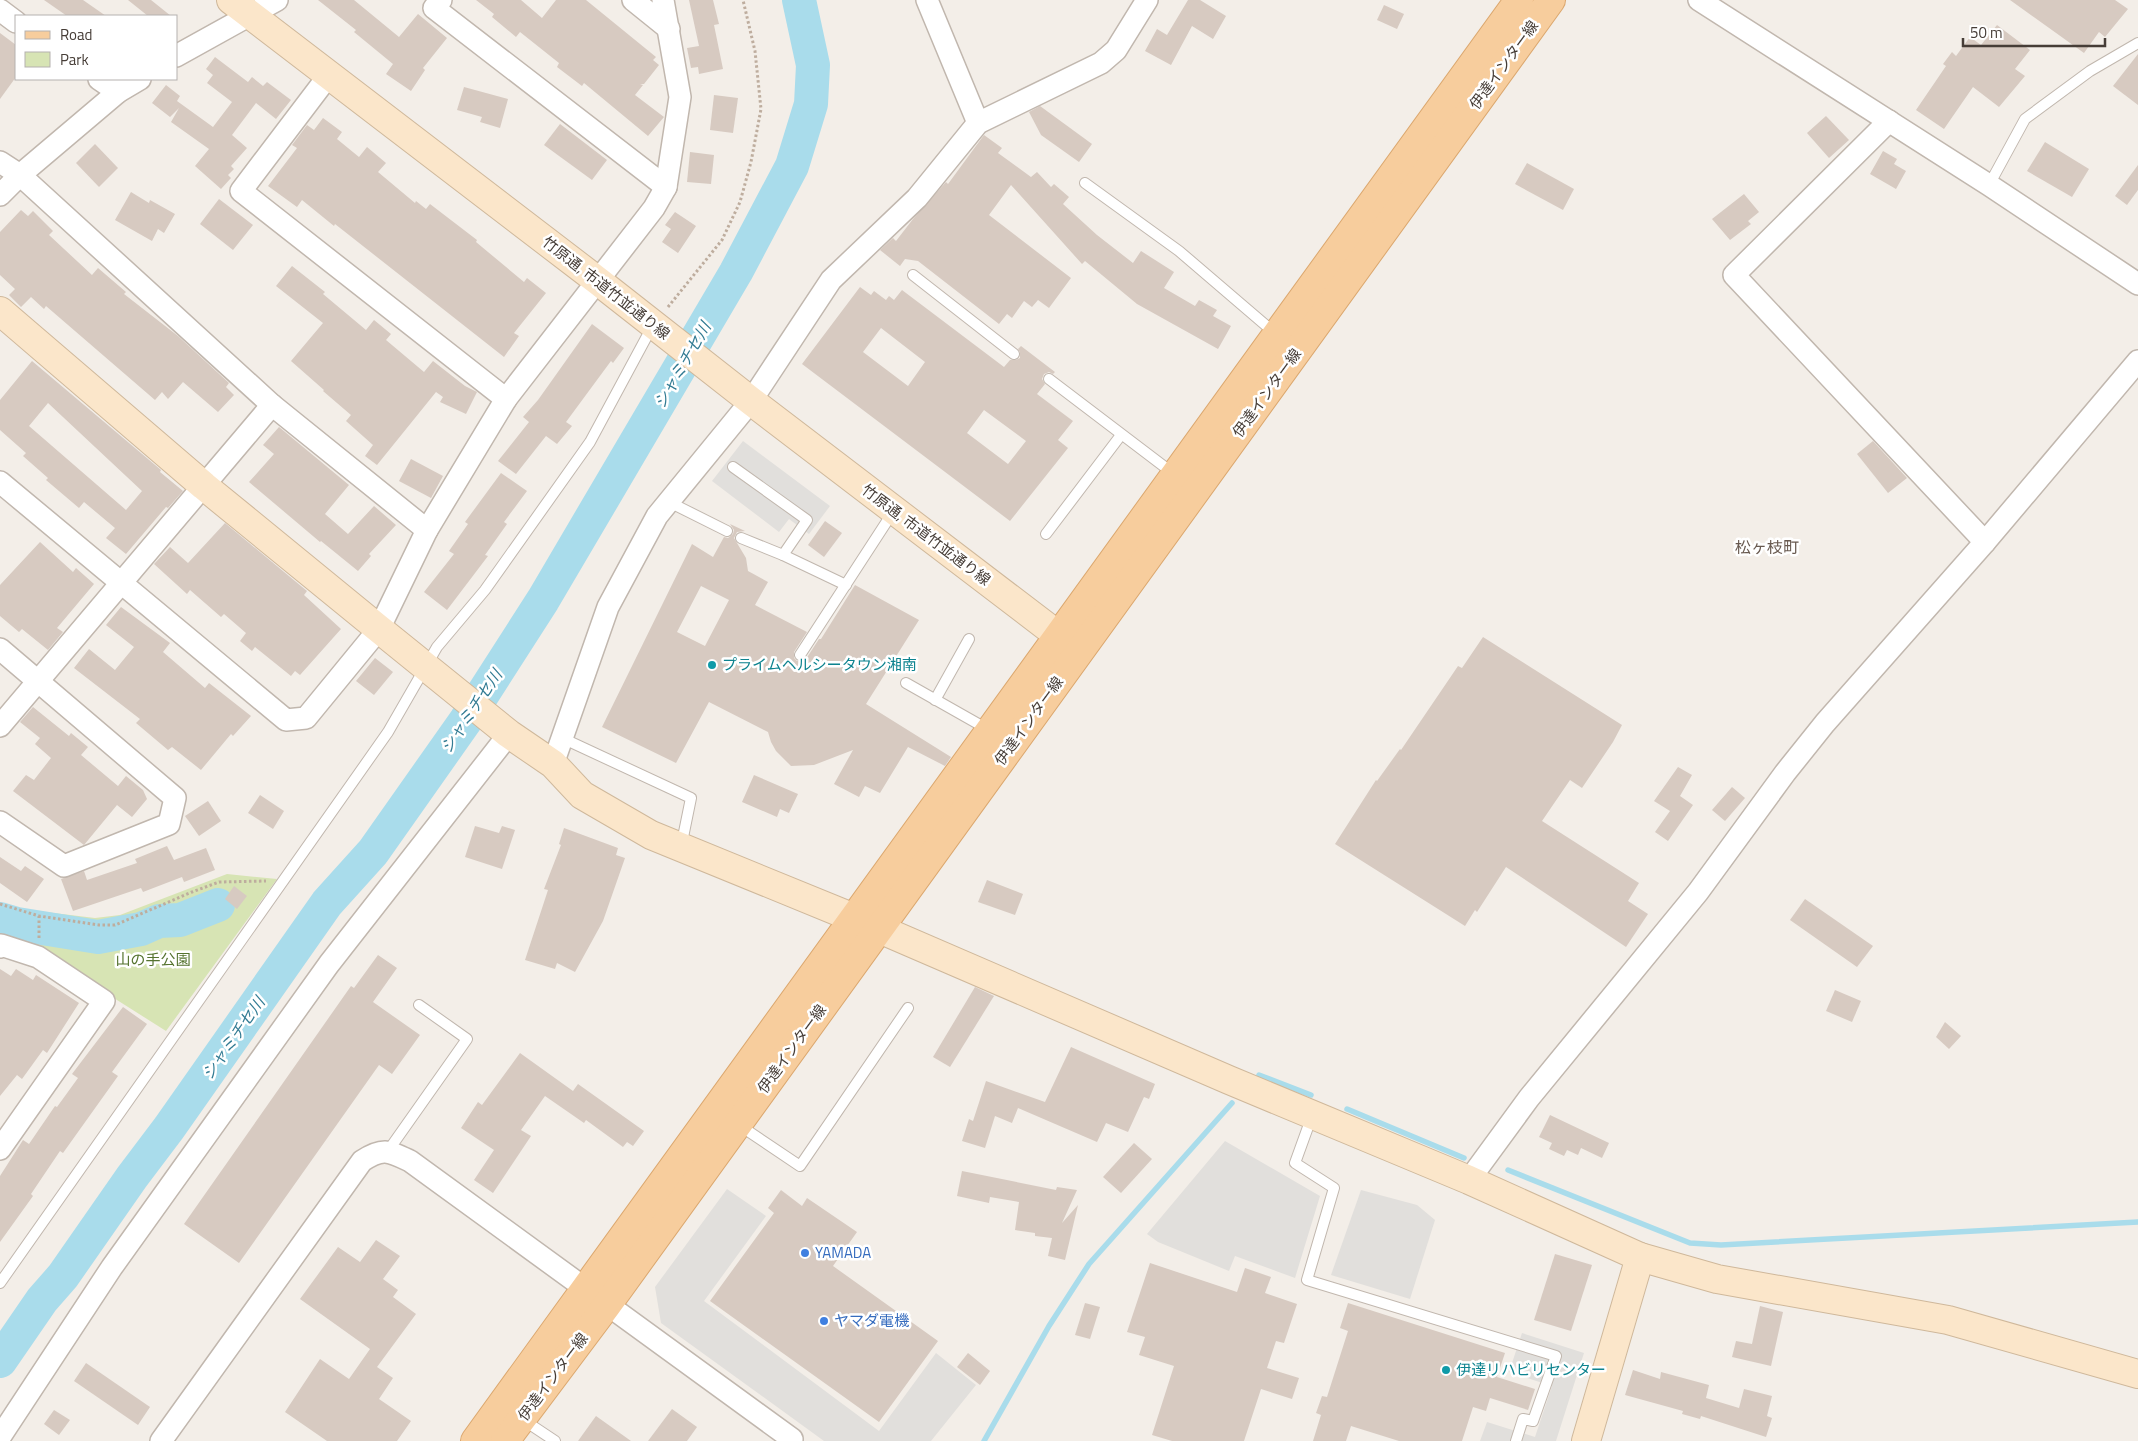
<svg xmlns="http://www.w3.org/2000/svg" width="2138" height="1441" font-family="'Titillium Web','Noto Sans JP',sans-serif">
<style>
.green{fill:#d7e4b4}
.parking{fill:#e1dfdc}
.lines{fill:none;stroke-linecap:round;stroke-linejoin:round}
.stream{stroke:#a9dceb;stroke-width:5.5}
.river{stroke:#a9dceb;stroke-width:34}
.building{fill:#d7cac1;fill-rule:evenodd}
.lane-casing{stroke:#c1b7ae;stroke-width:12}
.street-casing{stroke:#c1b7ae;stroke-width:24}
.secondary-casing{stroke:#cfb89b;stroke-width:30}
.primary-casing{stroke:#dba76e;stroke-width:30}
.path{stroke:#bead9e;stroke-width:3;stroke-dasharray:2.5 2.5;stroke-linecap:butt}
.lane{stroke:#fff;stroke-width:10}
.street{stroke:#fff;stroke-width:21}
.secondary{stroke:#fbe6ca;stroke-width:28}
.primary{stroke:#f7cd9d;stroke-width:28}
.culture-dot{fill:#0f9aa8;stroke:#fff;stroke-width:2}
.shop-dot{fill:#3f7fe0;stroke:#fff;stroke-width:2}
.labels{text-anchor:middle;stroke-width:5;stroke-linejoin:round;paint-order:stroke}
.street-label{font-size:15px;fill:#463d37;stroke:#fff}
.culture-label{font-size:15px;fill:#0d838f;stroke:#fff;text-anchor:start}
.park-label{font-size:15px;fill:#55732f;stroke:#fff}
.shop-label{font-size:15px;fill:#366cbe;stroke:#fff;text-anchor:start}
.water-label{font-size:16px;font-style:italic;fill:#327b93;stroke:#fff}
.neighbourhood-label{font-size:16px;fill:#68594f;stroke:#fff}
</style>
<rect width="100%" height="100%" fill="#f3eee8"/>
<polygon class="green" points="227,874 277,879 166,1031 30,945 37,911 95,918 120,915"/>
<g class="parking">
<polygon points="743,441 830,506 809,534 789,519 779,532 712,481"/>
<polygon points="1225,1141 1320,1196 1295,1278 1235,1256 1229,1271 1158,1242 1147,1234"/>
<polygon points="727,1189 766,1216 704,1301 879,1431 936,1353 976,1385 931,1441 824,1441 661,1323 655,1287"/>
<polygon points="1361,1190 1417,1205 1435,1220 1410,1299 1331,1275"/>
<polygon points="1522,1333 1584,1353 1556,1441 1480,1441 1487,1422 1535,1437 1552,1386 1509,1372"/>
</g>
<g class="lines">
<g class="stream">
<polyline points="1259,1075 1311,1095"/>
<polyline points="1347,1109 1464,1158"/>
<polyline points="1508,1170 1690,1243 1721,1245 2138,1222"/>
<polyline points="984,1441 1049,1326 1089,1264 1232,1103"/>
</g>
<g class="river">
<polyline points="0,919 17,924 98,937 141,929 159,921 180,920 218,905"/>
<polyline points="0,1361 42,1300 63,1276 132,1177 169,1128 327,903 373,852 466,720 543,600 736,272 792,166 811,104 813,65 799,0"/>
</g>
</g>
<g class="building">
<polygon points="44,0 83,0 106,16 67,16"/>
<polygon points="128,0 151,0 171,16 148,16"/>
<polygon points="318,0 354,0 399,37 418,14 447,38 423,68 425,70 411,91 386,74 393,64 354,32 356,30"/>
<polygon points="476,0 521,0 542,18 556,0 586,0 656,57 653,60 659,65 644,84 640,84 643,85 635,95 664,117 648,136 584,83 582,86 557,67 559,63 520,32 516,37 492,17 494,14"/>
<polygon points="689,0 713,0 719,24 714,25 723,69 699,74 698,67 691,68 687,48 699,46"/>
<polygon points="1188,0 1200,0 1226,16 1213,39 1192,26 1171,65 1145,51 1157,29 1167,35"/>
<polygon points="2010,0 2115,0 2128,9 2105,37 2099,32 2084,53"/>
<polygon points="1384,5 1404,14 1397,29 1377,20"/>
<polygon points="1997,25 2030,50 2015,69 2025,76 1999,107 1973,87 1944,129 1916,110 1946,66 1943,64 1952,52 1956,56 1970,37 1981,45"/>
<polygon points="0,33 16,45 16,77 0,99"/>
<polygon points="2138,54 2138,105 2113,86"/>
<polygon points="215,57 248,82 252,77 263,86 267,82 291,100 276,119 256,103 232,135 247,148 231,166 234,169 228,175 231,178 221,189 195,166 209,149 171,122 179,108 170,117 152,103 166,85 180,96 177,101 213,127 232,102 207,83 213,75 206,69"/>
<polygon points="464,87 508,99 500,128 480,122 482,117 457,110"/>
<polygon points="714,95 738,98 733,133 710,130"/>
<polygon points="1040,106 1092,144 1079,162 1041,135 1029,112"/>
<polygon points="1826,116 1849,140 1829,158 1807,133"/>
<polygon points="323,118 342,132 337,139 359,157 367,147 386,163 378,172 415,203 416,201 426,209 430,204 477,240 476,242 524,282 527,278 546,293 514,333 519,336 504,357 335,224 334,226 302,200 297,207 268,186 297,148 292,145 307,125 314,130"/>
<polygon points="560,124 607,160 592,180 544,145"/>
<polygon points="984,135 1002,148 998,153 1031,177 1037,172 1051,187 1054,184 1069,197 1063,204 1097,235 1133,263 1141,251 1174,272 1164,288 1195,306 1199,300 1217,310 1213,316 1231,326 1218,349 1137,304 1085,261 1082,264 1011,185 989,215 1071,278 1049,308 1038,300 1032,307 1024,301 1012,318 1007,314 999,324 918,261 905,259 900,266 880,250 893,238 896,241 913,219 946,182 948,184"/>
<polygon points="2045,142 2089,169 2072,197 2027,171"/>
<polygon points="95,144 118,168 99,187 76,163"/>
<polygon points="1883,151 1897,159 1894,164 1906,171 1896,189 1870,174"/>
<polygon points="690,152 714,155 711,184 687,182"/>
<polygon points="1527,163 1574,189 1563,210 1515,184"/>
<polygon points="2138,165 2138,190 2127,205 2115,196"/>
<polygon points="131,192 149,203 150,200 175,214 164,233 158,229 152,241 115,220"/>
<polygon points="1744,194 1759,212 1748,221 1751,224 1730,240 1712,219"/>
<polygon points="219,199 253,225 233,250 200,224"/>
<polygon points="21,210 28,216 33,211 53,231 49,235 92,275 98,268 126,292 124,294 178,336 229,383 226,387 234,395 218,412 183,382 168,399 162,392 155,400 46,306 44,309 31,297 21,307 9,295 15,289 0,275 0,232"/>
<polygon points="675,212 696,226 678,253 662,242 671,229 665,225"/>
<polygon points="292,266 325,292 323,294 366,330 374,320 391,334 386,340 424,372 433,361 465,386 477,392 466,414 440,402 443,397 436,392 377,465 365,456 373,445 346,421 351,415 323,391 324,390 291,361 323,323 276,286"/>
<path d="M 860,287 L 871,295 L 874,291 L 886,300 L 889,296 L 894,300 L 902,290 L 1004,367 L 1010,360 L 1016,360 L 1020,358 L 1020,352 L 1018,349 L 1021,346 L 1055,372 L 1053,374 L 1049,372 L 1044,374 L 1042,379 L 1045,384 L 1037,394 L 1073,421 L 1058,440 L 1068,448 L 1010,521 L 802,364 ZM 881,328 L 925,362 L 908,386 L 863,352 ZM 984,410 L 1026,441 L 1008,464 L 967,433 Z"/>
<polygon points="592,324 624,348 613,363 611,361 566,422 572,426 557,444 546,436 516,474 498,461 529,422 523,417 538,400"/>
<path d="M 32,361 L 161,470 L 160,472 L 183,491 L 168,508 L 166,507 L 126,554 L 106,538 L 115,528 L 84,502 L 79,508 L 46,480 L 48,478 L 23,456 L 26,453 L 0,430 L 0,400 ZM 48,403 L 142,491 L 126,510 L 29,426 Z"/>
<polygon points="279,427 349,485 325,514 348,534 374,506 396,525 369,554 371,556 358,571 321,541 320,542 249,482 274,454 263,445"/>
<polygon points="1873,441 1907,478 1888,493 1857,454"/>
<polygon points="411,459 443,476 431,498 399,481"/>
<polygon points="501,473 527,491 504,522 507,524 485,555 488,556 447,610 424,592 454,554 449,551 468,524 465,522"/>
<polygon points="825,521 842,533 824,557 808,545"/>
<polygon points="225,523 307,591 304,595 341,629 300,675 295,671 291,676 255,647 252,651 240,641 246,633 224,614 221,617 190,590 187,594 154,564 170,547 188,563"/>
<path d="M 730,524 L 745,531 L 737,532 L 734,538 L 746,558 L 748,571 L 768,582 L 755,605 L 807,632 L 794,652 L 794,658 L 797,661 L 803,661 L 806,659 L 819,639 L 821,639 L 855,585 L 919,620 L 866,704 L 951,757 L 945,766 L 908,747 L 880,793 L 865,786 L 859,797 L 834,784 L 853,750 L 814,765 L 791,766 L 776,751 L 771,742 L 768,732 L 709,702 L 676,763 L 602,727 L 692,544 L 713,557 L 724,537 L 728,538 L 733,534 L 734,530 ZM 701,586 L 729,600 L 705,646 L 677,632 Z"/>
<polygon points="40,542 73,572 76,568 94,584 57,628 63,632 48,650 22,629 19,632 0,616 0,585"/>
<polygon points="121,607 170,643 163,652 205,688 209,683 251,716 233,736 231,734 201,770 172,747 168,750 136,723 140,719 74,668 89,649 115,670 134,647 106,625"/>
<polygon points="1483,637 1622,725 1613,742 1582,788 1570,780 1542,821 1639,883 1628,901 1648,914 1626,947 1506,867 1477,912 1475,910 1465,926 1335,844 1376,780 1377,781 1400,749 1401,750 1458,666 1462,668"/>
<polygon points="375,658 393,672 374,695 356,681"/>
<polygon points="33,707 69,736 71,733 88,747 81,755 118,786 126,776 143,790 147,799 132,817 117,805 84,845 13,791 26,775 34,780 51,758 35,744 40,738 20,722"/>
<polygon points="1678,767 1692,775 1680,796 1693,805 1668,841 1655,832 1670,811 1654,801"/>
<polygon points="754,775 798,794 789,813 780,809 777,817 742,802"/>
<polygon points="1732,787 1745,798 1725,821 1712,810"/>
<polygon points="260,795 284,811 273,829 248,813"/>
<polygon points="208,801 221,821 199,836 185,816"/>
<polygon points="475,826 499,833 502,826 515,830 502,869 465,857"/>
<polygon points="564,828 618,848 616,855 625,858 603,921 575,972 557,963 555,969 525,960 548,890 544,889 561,845 559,844"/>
<polygon points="167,846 174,860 206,848 215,870 184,882 182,877 143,892 141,888 73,911 61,879 84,871 87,880 137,863 135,859"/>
<polygon points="0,857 21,871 25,866 44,879 27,902 0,883"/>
<polygon points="987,880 1023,894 1015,915 978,902"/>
<polygon points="234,886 247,896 237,909 225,899"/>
<polygon points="1805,899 1873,946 1857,967 1790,920"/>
<polygon points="378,955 397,968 373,1002 420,1035 392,1074 379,1065 239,1263 184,1224 351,986 354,988"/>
<polygon points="0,969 11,976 16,969 33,980 36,975 79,1003 47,1053 43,1050 22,1079 17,1075 0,1096"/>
<polygon points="975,987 994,996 950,1067 933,1057"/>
<polygon points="1835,990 1861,1001 1852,1022 1826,1011"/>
<polygon points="123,1007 147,1024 112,1072 118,1076 63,1153 60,1151 31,1194 33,1196 0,1242 0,1176 23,1140 29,1144 55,1106 57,1107 78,1078 72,1074"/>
<polygon points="1945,1022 1961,1036 1949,1049 1936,1037"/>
<polygon points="1071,1047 1155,1084 1149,1099 1144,1097 1128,1132 1106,1123 1097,1142 1018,1108 1012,1123 995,1116 985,1148 962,1141 969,1119 973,1121 986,1081 1045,1102"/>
<polygon points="520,1053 573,1091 578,1084 644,1131 633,1146 627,1142 623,1147 586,1120 584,1123 545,1096 521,1130 531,1136 493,1193 474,1180 494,1150 461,1128 478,1102 482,1105"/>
<polygon points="1550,1115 1609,1143 1602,1158 1581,1148 1578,1155 1567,1150 1564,1156 1549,1149 1552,1143 1539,1137"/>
<polygon points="1134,1143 1152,1159 1121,1193 1103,1177"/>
<polygon points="962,1171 1056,1190 1057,1187 1077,1190 1062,1223 1078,1205 1065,1260 1048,1256 1052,1238 1035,1236 1035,1233 1015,1230 1019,1202 990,1197 989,1203 957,1196"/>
<polygon points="781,1190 802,1206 807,1198 857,1232 833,1266 938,1341 879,1422 710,1301 774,1213 768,1208"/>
<polygon points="376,1240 400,1256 383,1279 398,1290 393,1297 416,1314 377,1367 393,1378 379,1399 411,1421 397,1441 327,1441 285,1412 320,1359 349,1379 370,1349 300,1299 338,1247 360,1262"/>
<polygon points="1555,1254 1592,1265 1571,1331 1534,1320"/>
<polygon points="1150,1263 1237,1292 1245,1268 1271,1277 1265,1293 1297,1304 1284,1343 1276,1341 1267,1368 1299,1378 1292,1399 1261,1389 1244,1441 1172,1441 1152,1435 1174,1366 1139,1355 1145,1337 1127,1332"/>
<polygon points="1085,1303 1100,1307 1090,1339 1075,1335"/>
<polygon points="1348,1303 1505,1353 1497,1377 1535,1389 1528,1410 1490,1398 1486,1411 1473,1407 1462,1441 1399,1441 1351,1426 1346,1441 1313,1441 1321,1415 1316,1413 1322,1396 1327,1397 1348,1331 1340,1328"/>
<polygon points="1760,1306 1783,1312 1771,1366 1732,1357 1736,1341 1752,1344"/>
<polygon points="968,1353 990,1371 980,1385 957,1367"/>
<polygon points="86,1363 150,1407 138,1425 74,1381"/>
<polygon points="1633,1370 1660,1379 1661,1372 1709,1385 1706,1398 1739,1408 1744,1389 1772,1396 1767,1416 1772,1418 1766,1437 1701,1416 1700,1419 1682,1414 1683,1411 1625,1395"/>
<polygon points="672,1409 697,1427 687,1441 648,1441"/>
<polygon points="54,1410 70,1420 59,1435 44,1424"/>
<polygon points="596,1416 631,1441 578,1441"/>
</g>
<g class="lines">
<defs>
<g id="lane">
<polyline points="1085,183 1179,251 1276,334"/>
<polyline points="1989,185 2025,119 2090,71 2138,43"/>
<polyline points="913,275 1014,354"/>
<polyline points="1049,379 1174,474"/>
<polyline points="733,467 807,520 783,555"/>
<polyline points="669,502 727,531"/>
<polyline points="1046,534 1121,435"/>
<polyline points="741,538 783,555 846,585"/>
<polyline points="800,655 893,512"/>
<polyline points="906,683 989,730"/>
<polyline points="935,700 969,639"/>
<polyline points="562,738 691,798 681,847"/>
<polyline points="1312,1116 1295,1163 1334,1188 1307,1280 1556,1356 1533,1421 1523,1419 1516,1441"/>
<polyline points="739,1125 800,1166 908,1008"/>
<polyline points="388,1151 467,1039 419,1005"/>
<polyline points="0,1283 388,732 437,647 485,590 590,442 653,325"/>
<polyline points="522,1419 555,1441"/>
</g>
<g id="street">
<polyline points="441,0 434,8 666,187"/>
<polyline points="633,0 669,29"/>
<polyline points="927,0 978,123"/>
<polyline points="1699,0 1989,185 2138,284"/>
<polyline points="0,10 16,22"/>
<polyline points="176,56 277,0"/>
<polyline points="329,75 241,191 506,399 654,208 666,187 680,97 663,0"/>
<polyline points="99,79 118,92"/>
<polyline points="1889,121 1734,275 1985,542"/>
<polyline points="0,162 20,175 272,405 427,530 506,399"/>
<polyline points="0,195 20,175 118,92 140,79"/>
<polyline points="0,482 286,720 306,718 379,629 427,530"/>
<polyline points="0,649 175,798 169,824 64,866 0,822"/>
<polyline points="0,726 272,405"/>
<polyline points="553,764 608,607 657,516 751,401 831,280 917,198 978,123 1101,63 1116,50 1147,0"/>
<polyline points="0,947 1,945 38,957 104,1001 0,1149"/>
<polyline points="1469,1180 1529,1098 1698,892 1785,773 1825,723 1985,542 2138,361"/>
<polyline points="0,1437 112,1267 329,964 509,734"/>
<path d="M 161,1441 L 362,1161 C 383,1147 389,1151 410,1161 L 792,1439 L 790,1441"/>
</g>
<g id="secondary">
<polyline points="231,0 598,281 751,401 1076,649"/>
<polyline points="0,311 204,486 379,629 509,734 553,764 582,795 651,835 854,918 1229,1080 1469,1180 1640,1257 1717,1279 1948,1320 2138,1374"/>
<polyline points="1586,1441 1640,1257"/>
</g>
<g id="primary">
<polyline points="475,1441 1519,0"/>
<polyline points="505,1441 607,1305 1551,0"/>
</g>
</defs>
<use href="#lane" class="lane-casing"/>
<use href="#street" class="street-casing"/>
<use href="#secondary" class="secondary-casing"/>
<use href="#primary" class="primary-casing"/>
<g class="path">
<polyline points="668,307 722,240 740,202 751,162 761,109 755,51 743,0"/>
<polyline points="0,904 39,916 99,925 115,925 192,892 219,882 266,881"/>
<polyline points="39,938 39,916"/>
</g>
<use href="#lane" class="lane"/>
<use href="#street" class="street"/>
<use href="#secondary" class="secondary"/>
<use href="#primary" class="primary"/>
</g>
<g class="culture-dot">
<circle cx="712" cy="665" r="5"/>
<circle cx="1446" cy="1370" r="5"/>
</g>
<g class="shop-dot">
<circle cx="805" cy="1253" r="5"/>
<circle cx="824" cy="1321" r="5"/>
</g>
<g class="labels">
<g class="street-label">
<text transform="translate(1504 65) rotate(-54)" y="5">伊達インター線</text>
<text transform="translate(606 288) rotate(38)" y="5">竹原通, 市道竹並通り線</text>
<text transform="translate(1267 393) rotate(-54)" y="5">伊達インター線</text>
<text transform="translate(926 535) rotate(37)" y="5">竹原通, 市道竹並通り線</text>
<text transform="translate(1029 721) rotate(-54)" y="5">伊達インター線</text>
<text transform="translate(792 1049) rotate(-54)" y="5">伊達インター線</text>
<text transform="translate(553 1377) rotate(-53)" y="5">伊達インター線</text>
</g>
<g class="culture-label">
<text x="722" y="670">プライムヘルシータウン湘南</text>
<text x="1456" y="1375">伊達リハビリセンター</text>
</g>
<g class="park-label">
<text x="153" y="965">山の手公園</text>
</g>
<g class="shop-label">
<text x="815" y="1258">YAMADA</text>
<text x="834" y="1326">ヤマダ電機</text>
</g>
<g class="water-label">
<text transform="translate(682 365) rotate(-60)" y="6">シャミチセ川</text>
<text transform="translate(471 711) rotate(-56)" y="6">シャミチセ川</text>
<text transform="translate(233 1038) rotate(-55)" y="6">シャミチセ川</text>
</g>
<g class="neighbourhood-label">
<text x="1767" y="553">松ヶ枝町</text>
</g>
</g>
<rect x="15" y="15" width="162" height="65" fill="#ffffff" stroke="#b5b1af"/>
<rect x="25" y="31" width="25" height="8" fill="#f7cd9d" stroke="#b5b1af"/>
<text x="60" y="40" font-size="15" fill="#463d37">Road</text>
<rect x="25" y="52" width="25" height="15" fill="#d7e4b4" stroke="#b5b1af"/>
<text x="60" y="65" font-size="15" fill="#463d37">Park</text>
<path d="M1963 38v8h142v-8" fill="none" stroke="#463d37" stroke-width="2.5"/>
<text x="1970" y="38" font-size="15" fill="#463d37" stroke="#ffffff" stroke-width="4" paint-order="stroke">50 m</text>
</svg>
